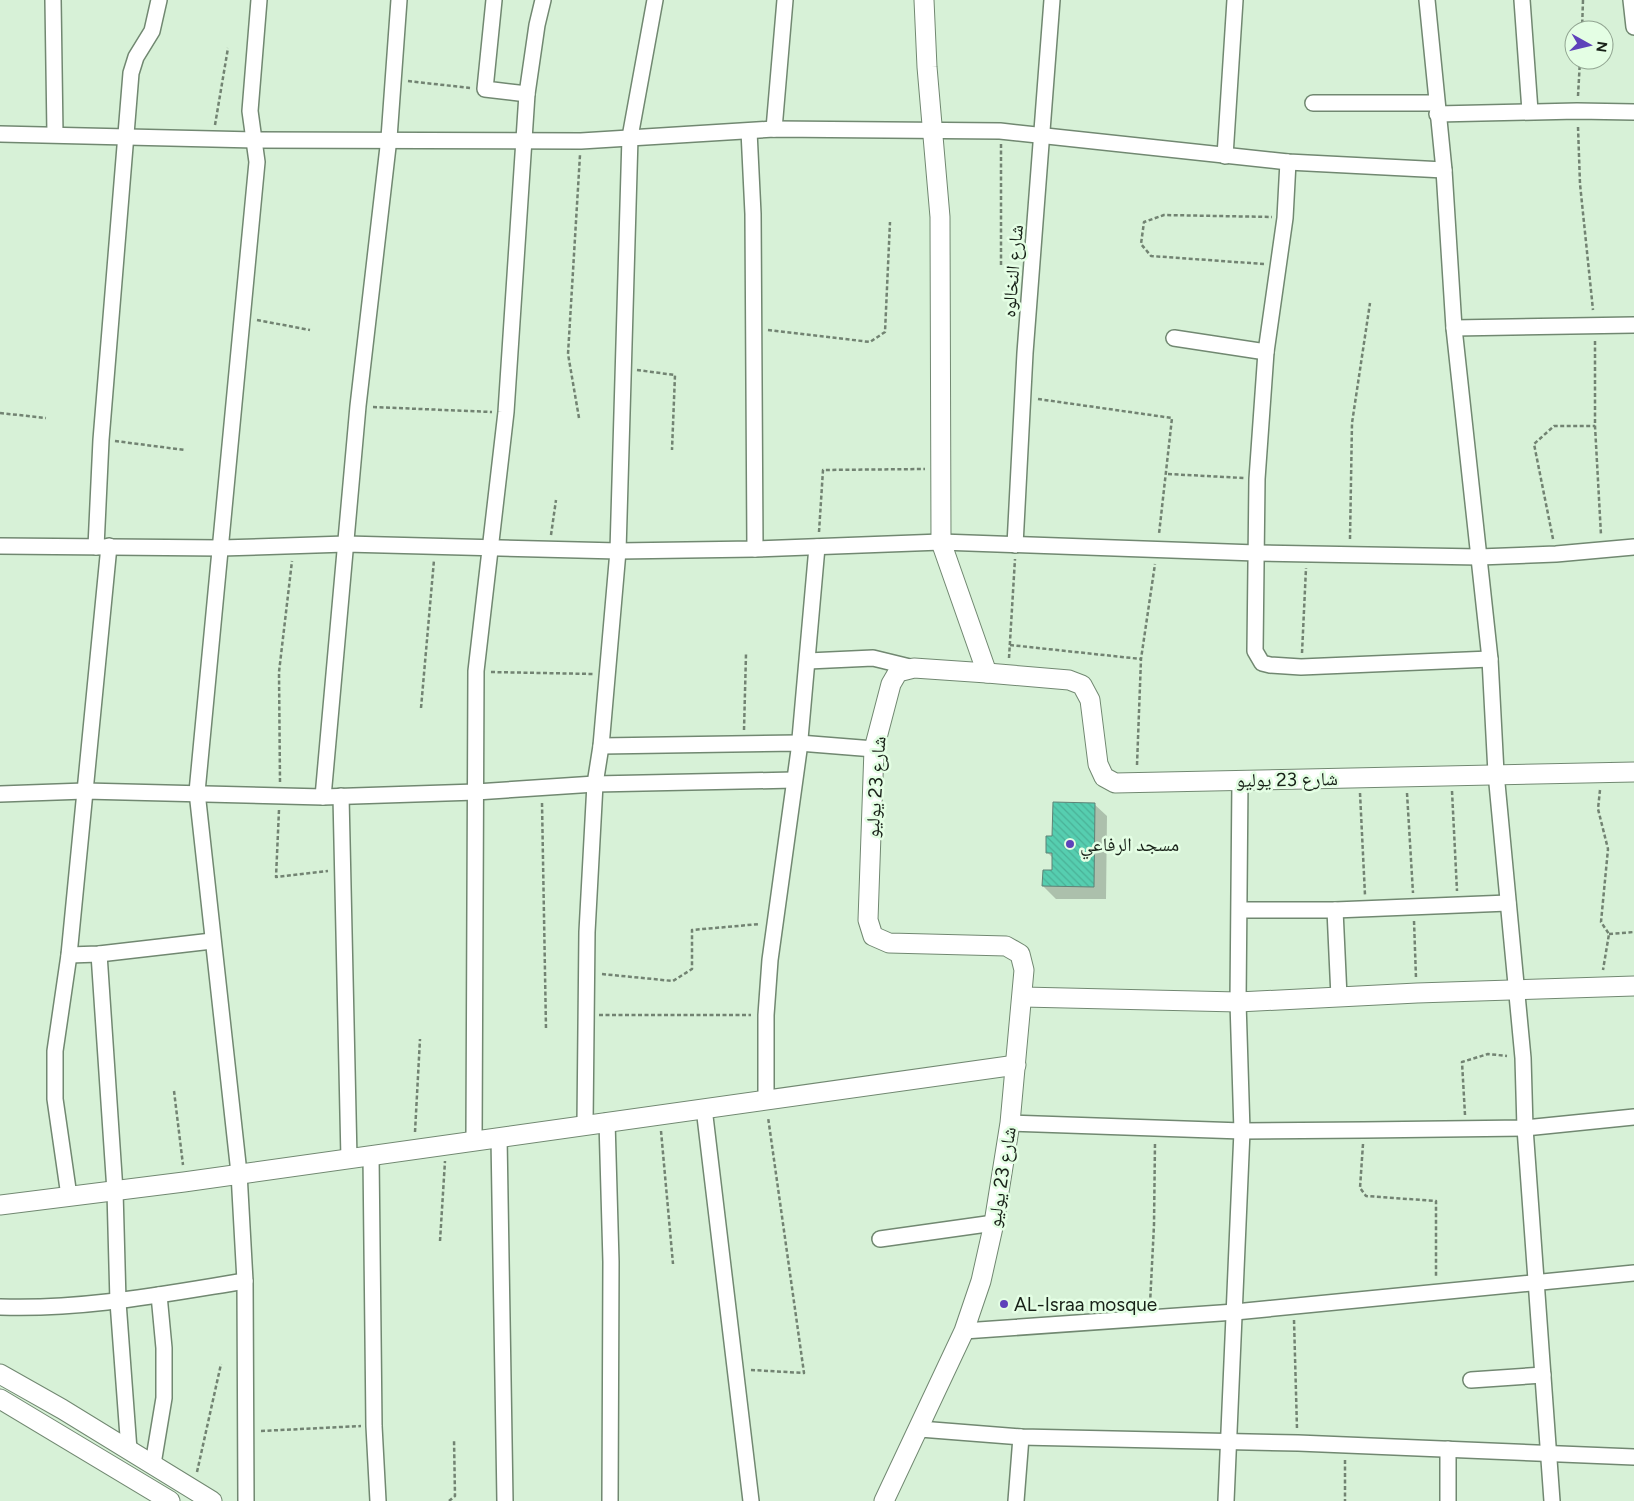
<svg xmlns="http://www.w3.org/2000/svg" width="1634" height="1501" font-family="Figtree,'Noto Naskh Arabic',sans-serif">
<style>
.shadow{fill:#0003}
.building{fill:url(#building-back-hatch);stroke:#5f8377}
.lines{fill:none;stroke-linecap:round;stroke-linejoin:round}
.minor-casing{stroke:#718871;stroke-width:18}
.tertiary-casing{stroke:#718871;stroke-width:21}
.path{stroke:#728372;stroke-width:2.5;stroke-dasharray:4 2.5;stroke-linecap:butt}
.minor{stroke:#fff;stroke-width:15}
.tertiary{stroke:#fff;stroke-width:19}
.poi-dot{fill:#5e42ba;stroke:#e4fee4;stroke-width:2}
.labels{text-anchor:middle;stroke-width:5;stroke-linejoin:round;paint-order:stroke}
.street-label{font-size:19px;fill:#172017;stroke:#e4fee4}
.poi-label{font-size:19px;fill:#172017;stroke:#e4fee4;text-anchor:start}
</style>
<defs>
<pattern id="building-back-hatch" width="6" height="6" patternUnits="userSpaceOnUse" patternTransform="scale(1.25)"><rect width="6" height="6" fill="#56ceb0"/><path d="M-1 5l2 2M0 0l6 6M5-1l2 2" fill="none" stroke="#4ab197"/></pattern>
</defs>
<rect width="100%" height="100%" fill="#d7f1d7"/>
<polygon class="shadow" points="1094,804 1107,816 1106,899 1056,899 1043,886 1053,871 1053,858 1047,852 1054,837"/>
<polygon class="building" points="1053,802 1095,803 1094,887 1042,886 1043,870 1052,870 1052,853 1046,853 1046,836 1052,836"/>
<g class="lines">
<defs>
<g id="minor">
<polyline points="53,0 55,134"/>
<polyline points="494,0 485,89 527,94"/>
<polyline points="1427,0 1444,170 1454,328 1490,659 1496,773 1523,1058 1525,1128 1552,1501"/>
<polyline points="1522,0 1530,111"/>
<polyline points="1631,0 1634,27"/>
<polyline points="1313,103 1436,103"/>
<polyline points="1437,114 1577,111 1634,112"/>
<polyline points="774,129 785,0"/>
<polyline points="749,131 753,214 755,549"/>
<polyline points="0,134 255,140 581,141 774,129 1000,131 1288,162 1444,170"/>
<polyline points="1225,156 1235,0"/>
<polyline points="1288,162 1285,218 1266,352 1257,479 1255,651 1262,663 1270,665 1301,667 1490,659"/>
<polyline points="1454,328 1634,325"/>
<polyline points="1174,338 1266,352"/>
<polyline points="1015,545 1025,353 1052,0"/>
<polyline points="0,546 221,548 346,544 618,551 755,549 941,542 1256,553 1479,557 1556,554 1634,547"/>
<polyline points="96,547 101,440 131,73 136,57 152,31 159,0"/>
<polyline points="808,661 873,658 914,668"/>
<polyline points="601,746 799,743 874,749"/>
<polyline points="0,794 85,791 323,797 476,792 595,784 794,780"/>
<polyline points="341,796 349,1159"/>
<polyline points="323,797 358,406 389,138 399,0"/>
<polyline points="1240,910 1335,910 1508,903"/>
<polyline points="1335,910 1339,997"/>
<polyline points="99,954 115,1191 118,1302 129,1450"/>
<polyline points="69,955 99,954 212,941"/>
<polyline points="766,1101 766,1015 770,960 799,750 817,547"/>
<polyline points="704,1108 751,1501"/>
<polyline points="607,1121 611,1262 610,1501"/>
<polyline points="1010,1123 1242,1131 1364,1130 1525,1128 1634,1117"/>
<polyline points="585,1124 587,932 595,784 601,746 618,551 630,137 655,0"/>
<polyline points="499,1137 505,1501"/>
<polyline points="474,1140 476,671 506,412 527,94 537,25 543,0"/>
<polyline points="371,1155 374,1426 378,1501"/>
<polyline points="69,1196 55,1099 55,1051 69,955 109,546"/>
<polyline points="880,1239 994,1223"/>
<path d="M 0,1307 C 83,1310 164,1294 245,1281"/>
<polyline points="964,1331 1235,1312 1634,1273"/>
<polyline points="1471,1380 1543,1375"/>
<polyline points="920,1429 1021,1437 1298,1443 1634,1457"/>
<polyline points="153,1464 164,1398 164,1348 159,1295"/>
<polyline points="246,1501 245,1281 239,1173 197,792 257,162 250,111 259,0"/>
<polyline points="1016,1501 1021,1437"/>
<polyline points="1226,1501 1242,1131 1238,1002 1240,780"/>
<polyline points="1448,1501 1448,1449"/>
</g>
<g id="tertiary">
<polyline points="924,0 927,67 940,217 941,542 987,673"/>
<polyline points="1023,997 1238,1002 1417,993 1634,986"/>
<polyline points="0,1205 184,1182 1016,1065"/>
<polyline points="0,1374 62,1409 212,1501"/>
<polyline points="0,1399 170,1501"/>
<polyline points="884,1501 964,1331 981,1281 994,1223 1010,1123 1024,970 1020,954 1006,946 889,943 873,936 868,920 874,749 891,684 898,672 914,668 987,673 1069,680 1082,685 1090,700 1098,764 1104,777 1115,783 1634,772"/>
</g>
</defs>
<use href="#minor" class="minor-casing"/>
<use href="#tertiary" class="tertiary-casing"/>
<g class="path">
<polyline points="1582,30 1583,0"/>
<polyline points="408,81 470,88"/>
<polyline points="1578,96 1580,60"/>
<polyline points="215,125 228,48"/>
<polyline points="1578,127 1580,184 1593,310"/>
<polyline points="1001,144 1001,265"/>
<polyline points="1264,264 1151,256 1141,244 1144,222 1164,215 1272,217"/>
<polyline points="257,320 310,330"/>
<polyline points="768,330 870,342 885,332 890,222"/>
<polyline points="1595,341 1595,426 1601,535"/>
<polyline points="637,370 675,375 672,450"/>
<polyline points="1038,399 1172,418 1159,534"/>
<polyline points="373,407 492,412"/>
<polyline points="0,413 46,418"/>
<polyline points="579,418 568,354 580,155"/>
<polyline points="115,441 185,450"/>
<polyline points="1168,474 1244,478"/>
<polyline points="819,532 823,470 925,469"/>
<polyline points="551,535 556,500"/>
<polyline points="1350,539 1352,423 1370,303"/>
<polyline points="1553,539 1534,444 1554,426 1595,426"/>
<polyline points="1010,645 1141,659"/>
<polyline points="1302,653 1306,568"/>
<polyline points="1009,658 1015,559"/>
<polyline points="491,672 593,674"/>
<polyline points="421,708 434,560"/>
<polyline points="744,730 746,654"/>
<polyline points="1137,765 1141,659 1155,564"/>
<polyline points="280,782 279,672 292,561"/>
<polyline points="1600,790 1598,809 1608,849 1601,922 1609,934 1603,970"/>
<polyline points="1452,791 1457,891"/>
<polyline points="1360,793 1365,895"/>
<polyline points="1407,793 1413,893"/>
<polyline points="542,803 546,1029"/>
<polyline points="279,810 276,877 328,871"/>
<polyline points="1414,921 1416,978"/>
<polyline points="1609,934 1634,932"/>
<polyline points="602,974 673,981 692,969 692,930 760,924"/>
<polyline points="599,1015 751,1015"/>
<polyline points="174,1091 183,1165"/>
<polyline points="1465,1115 1462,1062 1488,1054 1507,1056"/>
<polyline points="661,1131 673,1264"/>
<polyline points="415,1132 420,1039"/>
<polyline points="1363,1144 1360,1188 1366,1196 1436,1201 1436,1278"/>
<polyline points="440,1241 445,1161"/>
<polyline points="1150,1304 1154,1225 1155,1142"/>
<polyline points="1294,1320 1297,1429"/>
<polyline points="751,1370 804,1373 768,1117"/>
<polyline points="261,1431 361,1426"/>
<polyline points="1345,1460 1345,1501"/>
<polyline points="197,1472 221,1364"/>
<polyline points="449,1501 455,1496 454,1439"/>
</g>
<use href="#minor" class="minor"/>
<use href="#tertiary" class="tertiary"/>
</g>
<g class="poi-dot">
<circle cx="1070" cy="844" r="5"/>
<circle cx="1004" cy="1304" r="5"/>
</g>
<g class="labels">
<g class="street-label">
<text transform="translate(1012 271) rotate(-85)" y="7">شارع النخالوه</text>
<text transform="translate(1287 779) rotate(-1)" y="7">شارع 23 يوليو</text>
<text transform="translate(875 787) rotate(-86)" y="7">شارع 23 يوليو</text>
<text transform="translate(1001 1177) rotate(-81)" y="7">شارع 23 يوليو</text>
</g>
<g class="poi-label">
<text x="1080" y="851">مسجد الرفاعي</text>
<text x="1014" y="1311">AL-Israa mosque</text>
</g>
</g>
<g transform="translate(1589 45) rotate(98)"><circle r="24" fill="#e4fee4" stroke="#92a592"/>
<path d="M0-4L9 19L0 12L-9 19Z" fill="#5e42ba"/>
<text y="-8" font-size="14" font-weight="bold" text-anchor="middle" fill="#172017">N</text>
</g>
</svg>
